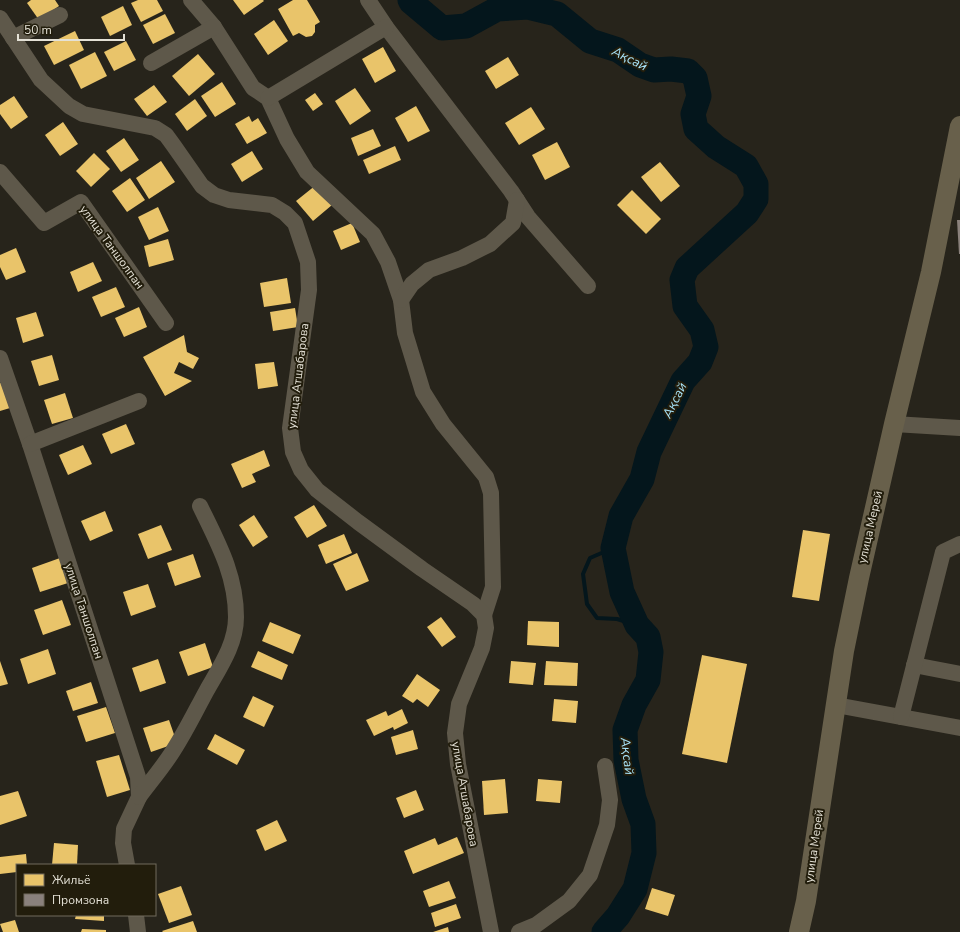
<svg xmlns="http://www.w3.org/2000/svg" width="960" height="932" font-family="'Nunito Sans',sans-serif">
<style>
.homes{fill:#e9c46a}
.industry{fill:#8a817c}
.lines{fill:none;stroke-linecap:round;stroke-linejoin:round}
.stream{stroke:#04161c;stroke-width:4}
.river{stroke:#04161c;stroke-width:25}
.minor{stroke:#5e584a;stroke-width:16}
.major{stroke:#68604b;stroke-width:20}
.labels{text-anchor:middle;stroke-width:4;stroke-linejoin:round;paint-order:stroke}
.street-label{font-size:12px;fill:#e4e1d6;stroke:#221d0c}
.water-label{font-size:13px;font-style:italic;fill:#a8e3f8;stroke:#221d0c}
</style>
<rect width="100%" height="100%" fill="#27241b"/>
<g class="homes">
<polygon points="31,0 55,0 59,6 39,20 27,3"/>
<polygon points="138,0 157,0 163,11 141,22 131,3"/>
<polygon points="233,0 263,0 264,1 244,15"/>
<polygon points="293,0 307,0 320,22 315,25 315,32 312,36 306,37 299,33 293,36 278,9"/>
<polygon points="123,6 132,25 110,36 101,17"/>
<polygon points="165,14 175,33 153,44 143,25"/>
<polygon points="274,20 288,41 268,55 254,34"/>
<polygon points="75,31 84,50 54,65 44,46"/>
<polygon points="126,41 136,60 114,71 104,52"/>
<polygon points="383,47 396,71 375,83 362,59"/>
<polygon points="95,52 107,76 81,89 69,65"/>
<polygon points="198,54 215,74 189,96 172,76"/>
<polygon points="508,57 519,75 496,89 485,71"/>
<polygon points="222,82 236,104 215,117 201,96"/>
<polygon points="154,85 167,102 147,116 134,99"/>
<polygon points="355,88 371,111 350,125 335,101"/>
<polygon points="315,93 323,104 313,111 305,100"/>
<polygon points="14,96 28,117 11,129 0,114 0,105"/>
<polygon points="195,99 207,116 187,131 175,114"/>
<polygon points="416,106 430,131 408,142 395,118"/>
<polygon points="531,107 545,129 519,145 505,123"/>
<polygon points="249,116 252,122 258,118 267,133 247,144 235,124"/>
<polygon points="63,122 78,144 60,156 45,135"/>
<polygon points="373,129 381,146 358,156 351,138"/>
<polygon points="124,138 139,160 121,172 106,151"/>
<polygon points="557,142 570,167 545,180 532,155"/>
<polygon points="395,146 401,160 369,174 363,160"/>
<polygon points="252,151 263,169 242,182 231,164"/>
<polygon points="94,153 110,169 91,187 76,171"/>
<polygon points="161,161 175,182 149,199 136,178"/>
<polygon points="660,162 680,186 661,202 641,177"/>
<polygon points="130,178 145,200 127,212 112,191"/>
<polygon points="316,185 332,205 313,221 296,201"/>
<polygon points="632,190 661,219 646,234 617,205"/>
<polygon points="158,207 169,231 149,240 138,217"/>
<polygon points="352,223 360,242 341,250 333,231"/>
<polygon points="168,239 174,260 149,267 144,246"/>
<polygon points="16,248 26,272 6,280 0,267 0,255"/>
<polygon points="93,262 102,281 78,292 70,272"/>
<polygon points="287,278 291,303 264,307 260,283"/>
<polygon points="116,287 125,307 101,317 92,297"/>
<polygon points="139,307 147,327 124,337 115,318"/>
<polygon points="295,308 298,327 273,331 270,312"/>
<polygon points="36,312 44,336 23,343 16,318"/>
<polygon points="184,335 187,352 199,358 193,369 179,362 174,373 192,381 165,396 143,357"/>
<polygon points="52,355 59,380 39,386 31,361"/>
<polygon points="274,362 278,386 258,389 255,364"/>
<polygon points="0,383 1,383 10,408 0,411"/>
<polygon points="65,393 73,418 52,424 44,400"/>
<polygon points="126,424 135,444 111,454 102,434"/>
<polygon points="83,445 92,464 68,475 59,455"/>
<polygon points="264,450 270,466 252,474 256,482 242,488 231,464"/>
<polygon points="314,505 327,526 307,538 294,517"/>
<polygon points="105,511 113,531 90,541 81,521"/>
<polygon points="254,515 268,537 253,547 239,525"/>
<polygon points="161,525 172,550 148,559 138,534"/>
<polygon points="803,530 830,534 819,601 792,597"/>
<polygon points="344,534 352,553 326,564 318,545"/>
<polygon points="357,553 369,581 346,591 333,564"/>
<polygon points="193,554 201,577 175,586 167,563"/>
<polygon points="60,558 68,583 40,592 32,568"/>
<polygon points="148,584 156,607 131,616 123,592"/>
<polygon points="62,600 71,625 43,635 34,610"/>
<polygon points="441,617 456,637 442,647 427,627"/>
<polygon points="528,621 559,622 559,647 527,645"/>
<polygon points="270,622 301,635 293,654 262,641"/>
<polygon points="205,643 213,667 188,676 179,652"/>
<polygon points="48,649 56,674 28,684 20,659"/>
<polygon points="258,651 288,665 282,680 251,667"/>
<polygon points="702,655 747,664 727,763 682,754"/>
<polygon points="158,659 166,683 140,692 132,668"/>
<polygon points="0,661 8,684 0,686"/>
<polygon points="511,661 536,663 533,685 509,683"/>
<polygon points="546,661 578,663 577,686 544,685"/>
<polygon points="417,674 440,690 428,707 417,699 413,703 402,696"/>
<polygon points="91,682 98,703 73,711 66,691"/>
<polygon points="253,696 274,706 264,727 243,717"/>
<polygon points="554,699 578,701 576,723 552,721"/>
<polygon points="106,707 115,733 86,742 77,716"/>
<polygon points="402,709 408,723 394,730 393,727 374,736 366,720 386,711 388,716"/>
<polygon points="169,720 177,743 151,752 143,728"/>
<polygon points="413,730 418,749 396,755 391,737"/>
<polygon points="215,734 245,750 237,765 207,749"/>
<polygon points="119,755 130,790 107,797 96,761"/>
<polygon points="505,779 508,813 484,815 482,781"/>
<polygon points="538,779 562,781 560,803 536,801"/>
<polygon points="416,790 424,810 404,818 396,798"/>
<polygon points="18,791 27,816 0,825 0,796"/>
<polygon points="277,820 287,841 265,851 256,830"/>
<polygon points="457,837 464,853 413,874 404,851 435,838 438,845"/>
<polygon points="54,843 78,845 77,865 52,865"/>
<polygon points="26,854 27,865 17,865 17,872 0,874 0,857"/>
<polygon points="449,881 456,898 429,907 423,891"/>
<polygon points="181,886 192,915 169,923 158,894"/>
<polygon points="652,888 675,895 668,916 645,909"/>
<polygon points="456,904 461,918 435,927 431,913"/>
<polygon points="76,915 104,915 104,921 75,919"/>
<polygon points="15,920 19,932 3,932 0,924"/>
<polygon points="193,921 197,932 163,932 162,931"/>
<polygon points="448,927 449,932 433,932"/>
<polygon points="82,929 106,930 106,932 81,932"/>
</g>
<polygon class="industry" points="957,220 960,220 960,254 959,254"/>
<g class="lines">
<polyline class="stream" points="613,548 590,558 583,574 587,604 597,618 617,619 637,625"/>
<polyline class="river" points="410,0 411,2 442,28 466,26 497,9 528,7 557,14 590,41 618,50 640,65 654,70 671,69 688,71 695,78 699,96 693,114 696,129 716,147 746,166 756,184 756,199 747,213 687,268 682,280 685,306 702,330 706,347 700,362 683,381 649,452 642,479 621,516 613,548 622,592 637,625 648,637 651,652 648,680 634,705 625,730 626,760 634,799 643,824 644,853 635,889 618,916 604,932"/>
<g class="minor">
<polyline points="191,0 214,27 253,88 268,98 287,139 307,172 373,234 388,262 401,300 405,333 423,392 443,424 486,477 491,493 493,587 484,615"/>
<polyline points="368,0 386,27 511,191 528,217 588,286"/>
<polyline points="0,18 41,80 69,106 83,114 155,128 166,135 174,146 202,186 214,195 229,200 272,205 285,213 295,223 308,262 309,290 290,428 293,452 301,470 317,490 358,522 422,569 473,604 484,615 486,628 482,648 459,704 455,733 458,764 491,932"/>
<polyline points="13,38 60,15"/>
<polyline points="151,63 214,27"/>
<polyline points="268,98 386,27"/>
<polyline points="0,172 44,223 81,202 166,323"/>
<polyline points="401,300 412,284 429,270 462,258 490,244 513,223 517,200"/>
<polyline points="0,358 30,444 138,777 139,797 124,829 123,843 127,865"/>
<polyline points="894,424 960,428"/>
<polyline points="30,444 139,401"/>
<polyline points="914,665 960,674"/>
<polyline points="836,705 960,728"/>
<polyline points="901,717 943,552 960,544"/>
<path d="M 139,797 C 150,782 163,767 173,751 C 186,731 196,710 207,690 C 220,667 236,644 236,617 C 236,575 218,543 200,506"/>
<polyline points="136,915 138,932"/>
<polyline points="519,932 536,925 569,901 590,875 607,825 610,800 605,766"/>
</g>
<polyline class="major" points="799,932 806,901 844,651 859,578 894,424 931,272 960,126"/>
</g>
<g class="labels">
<g class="street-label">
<text transform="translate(112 247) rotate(54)" y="4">улица Таншолпан</text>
<text transform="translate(298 376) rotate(-83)" y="4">улица Атшабарова</text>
<text transform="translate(870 527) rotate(-77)" y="4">улица Мерей</text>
<text transform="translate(84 611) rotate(72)" y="4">улица Таншолпан</text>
<text transform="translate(465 794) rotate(80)" y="4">улица Атшабарова</text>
<text transform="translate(814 846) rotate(-82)" y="4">улица Мерей</text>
</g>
<g class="water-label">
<text transform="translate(630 58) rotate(27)" y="5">Ақсай</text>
<text transform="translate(674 400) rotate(-63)" y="5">Ақсай</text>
<text transform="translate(628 756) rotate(83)" y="5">Ақсай</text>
</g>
</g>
<rect x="16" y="864" width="140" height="52" fill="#221d0c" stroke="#706b5d"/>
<rect x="24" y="874" width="20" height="12" fill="#e9c46a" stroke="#706b5d"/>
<text x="52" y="884" font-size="12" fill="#e4e1d6">Жильё</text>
<rect x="24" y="894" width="20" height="12" fill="#8a817c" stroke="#706b5d"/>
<text x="52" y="904" font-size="12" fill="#e4e1d6">Промзона</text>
<path d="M18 34v6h106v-6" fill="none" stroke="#e4e1d6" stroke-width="2"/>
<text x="24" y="34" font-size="12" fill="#e4e1d6" stroke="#221d0c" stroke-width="3" paint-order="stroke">50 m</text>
</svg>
